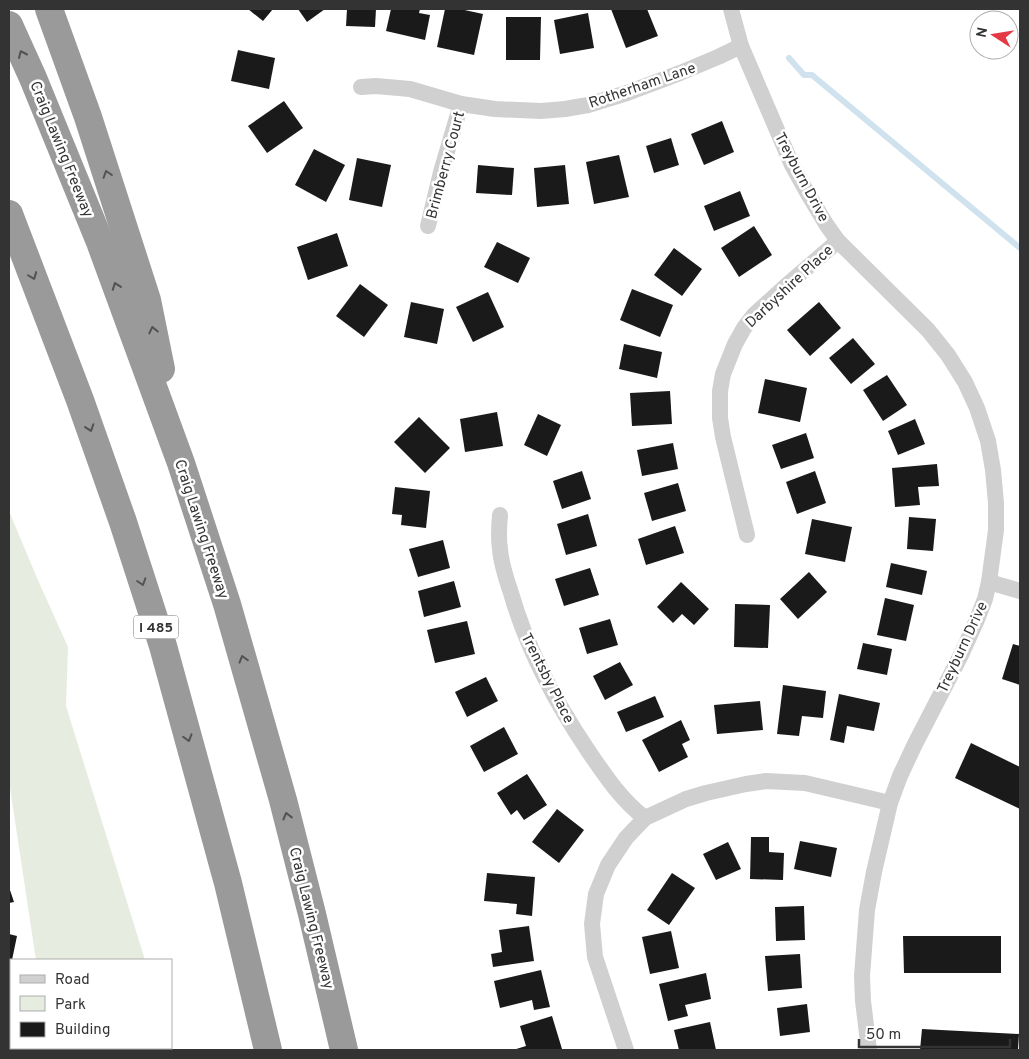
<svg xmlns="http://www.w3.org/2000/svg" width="1029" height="1059" font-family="Overpass,sans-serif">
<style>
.green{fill:#e6ecdf}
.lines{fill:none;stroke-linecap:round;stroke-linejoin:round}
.stream{stroke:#cfe2ee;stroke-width:6}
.building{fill:#1a1a1a}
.minor{stroke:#d0d0d0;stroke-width:16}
.motorway{stroke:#9a9a9a;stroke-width:28}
.oneway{stroke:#525252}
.labels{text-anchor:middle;stroke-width:5;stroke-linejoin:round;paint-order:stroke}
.shield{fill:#fff;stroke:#707070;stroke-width:1}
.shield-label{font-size:14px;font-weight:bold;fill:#333}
.street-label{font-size:15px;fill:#333;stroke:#fff}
</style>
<rect width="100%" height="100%" fill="#fff"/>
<g class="green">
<polygon points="9,511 37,578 68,647 66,706 145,960 36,960 9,781"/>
<polygon points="171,1046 173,1050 42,1050 43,1048 171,1048"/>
</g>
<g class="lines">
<polyline class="stream" points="789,58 804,75 812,75 1020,248"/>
</g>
<g class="building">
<polygon points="248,9 273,9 263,21"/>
<polygon points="298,9 325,9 307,22"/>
<polygon points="347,9 376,9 375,27 346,26"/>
<polygon points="391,9 420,9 419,13 430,15 425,40 386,31"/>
<polygon points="445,9 460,9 483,14 474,55 437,47"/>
<polygon points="611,9 647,9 658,36 626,48"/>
<polygon points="588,13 594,48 560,54 554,20"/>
<polygon points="506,17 541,17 540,60 506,60"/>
<polygon points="238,50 275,58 269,89 231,81"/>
<polygon points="284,101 303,128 267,153 248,126"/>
<polygon points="722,121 734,152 704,165 691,134"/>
<polygon points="671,138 679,165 654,173 646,146"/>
<polygon points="314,149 345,165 326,202 295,185"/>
<polygon points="619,155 629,197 594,204 586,162"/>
<polygon points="357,158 391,165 382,207 349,200"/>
<polygon points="478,165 514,168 512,195 476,193"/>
<polygon points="565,165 569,204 537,207 534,168"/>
<polygon points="740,191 750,216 714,231 704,206"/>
<polygon points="754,226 772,255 739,277 721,248"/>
<polygon points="337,233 348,266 308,280 297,247"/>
<polygon points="497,242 530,258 518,283 484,267"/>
<polygon points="674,248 702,269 682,296 654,275"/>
<polygon points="360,284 388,305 364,337 336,316"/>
<polygon points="632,289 673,305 660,337 620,320"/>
<polygon points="488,292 504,327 473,342 456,307"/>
<polygon points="411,302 444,309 437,344 404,337"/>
<polygon points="819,302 841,328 810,356 787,330"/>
<polygon points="853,338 875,364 851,384 829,358"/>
<polygon points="624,344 662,352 657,378 619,369"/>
<polygon points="887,375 907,405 883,421 863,390"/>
<polygon points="765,379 807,388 800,422 758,413"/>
<polygon points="670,391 672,424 632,426 630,393"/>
<polygon points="497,412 503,446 465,452 460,419"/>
<polygon points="538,414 561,425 547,456 524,445"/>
<polygon points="419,417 450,448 425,473 394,442"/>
<polygon points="915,419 925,444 898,455 888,431"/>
<polygon points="806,433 814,458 781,469 772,445"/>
<polygon points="673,443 678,469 642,476 637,450"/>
<polygon points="937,464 939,486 918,487 920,505 895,507 892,468"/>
<polygon points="582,471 591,499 562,509 553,481"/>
<polygon points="815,471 826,503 797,514 786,482"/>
<polygon points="678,483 686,511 652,521 644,493"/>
<polygon points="395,487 430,491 426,528 401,525 402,515 392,514"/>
<polygon points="588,514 597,546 566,555 557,524"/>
<polygon points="909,517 936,519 933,551 907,549"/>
<polygon points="812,519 852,527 845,562 805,554"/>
<polygon points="675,526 684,553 646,565 638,539"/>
<polygon points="443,540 450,568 418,577 409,549"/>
<polygon points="891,563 927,571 922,595 886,587"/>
<polygon points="590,568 599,595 564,606 555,579"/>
<polygon points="809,572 827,592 798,619 780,599"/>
<polygon points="454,581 461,607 424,617 418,591"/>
<polygon points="681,582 709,609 694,625 682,614 673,623 657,607"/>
<polygon points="885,598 914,605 906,641 877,635"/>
<polygon points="735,604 770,605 768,648 734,647"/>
<polygon points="610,619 618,645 587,654 579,628"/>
<polygon points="467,621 475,654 435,663 427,630"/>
<polygon points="863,643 892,649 887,675 857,669"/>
<polygon points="1013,644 1020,646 1020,685 1002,679"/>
<polygon points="620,662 633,685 605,700 593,676"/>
<polygon points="486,677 498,701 467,717 455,692"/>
<polygon points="783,685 826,691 823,718 802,716 799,736 777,734"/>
<polygon points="839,694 880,703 874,731 847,726 844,743 830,740"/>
<polygon points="655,696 664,717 626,732 617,712"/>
<polygon points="760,701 763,730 717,734 714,705"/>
<polygon points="681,720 690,740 682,744 688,757 659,772 642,740"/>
<polygon points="504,727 518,754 484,772 470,746"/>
<polygon points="971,743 1020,767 1020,809 955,778"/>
<polygon points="527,774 547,805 524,820 517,810 511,815 497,793"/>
<polygon points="557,809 584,830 559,863 532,842"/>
<polygon points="751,837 769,837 769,852 784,853 783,880 750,879"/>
<polygon points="800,841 837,848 831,877 794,869"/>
<polygon points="728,842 741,869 716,880 703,854"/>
<polygon points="487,873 535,877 532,916 516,914 517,904 484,901"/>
<polygon points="672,873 695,888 669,925 647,910"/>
<polygon points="9,887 14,902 9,903"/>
<polygon points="804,906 805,940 776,941 775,907"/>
<polygon points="529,926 534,961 493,967 491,954 502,952 499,930"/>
<polygon points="671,931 679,968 650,974 642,937"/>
<polygon points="9,934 17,936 12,960 11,960 10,972"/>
<polygon points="903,936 1001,936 1001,973 904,973"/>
<polygon points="800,954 802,988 768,991 765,956"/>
<polygon points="541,970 550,1007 534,1010 532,1000 500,1008 494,981"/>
<polygon points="706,973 711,999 685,1005 688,1016 668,1021 659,984"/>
<polygon points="807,1004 810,1032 780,1036 777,1008"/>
<polygon points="552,1016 562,1049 558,1050 513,1050 526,1046 520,1026"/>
<polygon points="710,1022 716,1050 679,1050 674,1030"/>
<polygon points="922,1029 1019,1034 1018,1050 920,1050"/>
</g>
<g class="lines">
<g class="minor">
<polyline points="731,9 741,46 792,165 808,194 826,224 838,241 928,330 948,355 965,382 977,408 988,441 993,470 996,503 996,530 989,582 985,599 976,622 961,655 915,744 900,776 890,803 874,872 867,910 862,976 863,1001 869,1050"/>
<polyline points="361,87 376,86 410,89 461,104 495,109 541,111 565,109 588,105 627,93 680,73 718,57 741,46"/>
<polyline points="428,226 441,172 461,104"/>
<path d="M 500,515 C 499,526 498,537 500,549 C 501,564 506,578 511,593 C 527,649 554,700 587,749 C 604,774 621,800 645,818"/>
<polyline points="747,535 723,437 720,418 720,391 723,374 735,344 744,328 754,315 787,285 838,241"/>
<polyline points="989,582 1020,591"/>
<polyline points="626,1050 595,957 592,924 596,894 608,865 626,838 645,818 686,799 706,793 746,784 766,781 805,783 890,803"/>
</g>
<g class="motorway">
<polyline points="49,9 88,117 147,300 161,369"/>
<polyline points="9,25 33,78 100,242 181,463 227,604 283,800 312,914 344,1050"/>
<polyline points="9,214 80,400 123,522 163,646 228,883 268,1050"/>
</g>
</g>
<defs><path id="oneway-chevron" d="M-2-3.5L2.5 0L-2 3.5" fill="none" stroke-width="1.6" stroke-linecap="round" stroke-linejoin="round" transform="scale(1.25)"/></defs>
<g class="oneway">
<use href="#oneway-chevron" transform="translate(22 54) rotate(-114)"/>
<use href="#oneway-chevron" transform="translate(107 174) rotate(-108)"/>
<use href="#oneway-chevron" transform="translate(33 276) rotate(69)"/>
<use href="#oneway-chevron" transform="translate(116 286) rotate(-110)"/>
<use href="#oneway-chevron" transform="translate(153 330) rotate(-102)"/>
<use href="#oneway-chevron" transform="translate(90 428) rotate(71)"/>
<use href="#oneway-chevron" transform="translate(142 582) rotate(72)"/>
<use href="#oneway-chevron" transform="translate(243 659) rotate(-106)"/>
<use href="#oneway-chevron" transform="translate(188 738) rotate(74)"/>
<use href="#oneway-chevron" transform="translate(287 816) rotate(-104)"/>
</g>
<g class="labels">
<rect class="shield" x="133.5" y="615.5" width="45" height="23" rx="4"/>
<g class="shield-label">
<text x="156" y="632">I 485</text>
</g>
<g class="street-label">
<text transform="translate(642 85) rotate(-19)" y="5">Rotherham Lane</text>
<text transform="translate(62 149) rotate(68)" y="5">Craig Lawing Freeway</text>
<text transform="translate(445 165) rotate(-75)" y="5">Brimberry Court</text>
<text transform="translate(802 177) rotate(62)" y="5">Treyburn Drive</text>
<text transform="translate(789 286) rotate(-43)" y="5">Darbyshire Place</text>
<text transform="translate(202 529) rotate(72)" y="5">Craig Lawing Freeway</text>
<text transform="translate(962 647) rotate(-65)" y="5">Treyburn Drive</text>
<text transform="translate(548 678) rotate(63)" y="5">Trentsby Place</text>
<text transform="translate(312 918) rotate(76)" y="5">Craig Lawing Freeway</text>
</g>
</g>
<rect width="1029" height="1059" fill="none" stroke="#333333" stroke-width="20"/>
<rect x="10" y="959" width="162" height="90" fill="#ffffff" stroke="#adadad"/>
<rect x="20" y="975" width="25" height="8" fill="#d0d0d0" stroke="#adadad"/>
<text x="55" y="984" font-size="15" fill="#333333">Road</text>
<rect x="20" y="996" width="25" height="15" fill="#e6ecdf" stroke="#adadad"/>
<text x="55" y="1009" font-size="15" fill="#333333">Park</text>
<rect x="20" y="1022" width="25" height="15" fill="#1a1a1a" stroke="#adadad"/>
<text x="55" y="1034" font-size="15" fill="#333333">Building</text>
<g transform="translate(994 35) rotate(282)"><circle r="24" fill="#ffffff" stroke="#adadad"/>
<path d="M0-4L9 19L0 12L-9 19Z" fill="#e63946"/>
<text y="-8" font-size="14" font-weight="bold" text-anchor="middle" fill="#333333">N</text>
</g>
<path d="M859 1039v8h151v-8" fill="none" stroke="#333333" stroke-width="2.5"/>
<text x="866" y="1039" font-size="15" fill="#333333" stroke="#ffffff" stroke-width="4" paint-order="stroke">50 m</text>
</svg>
